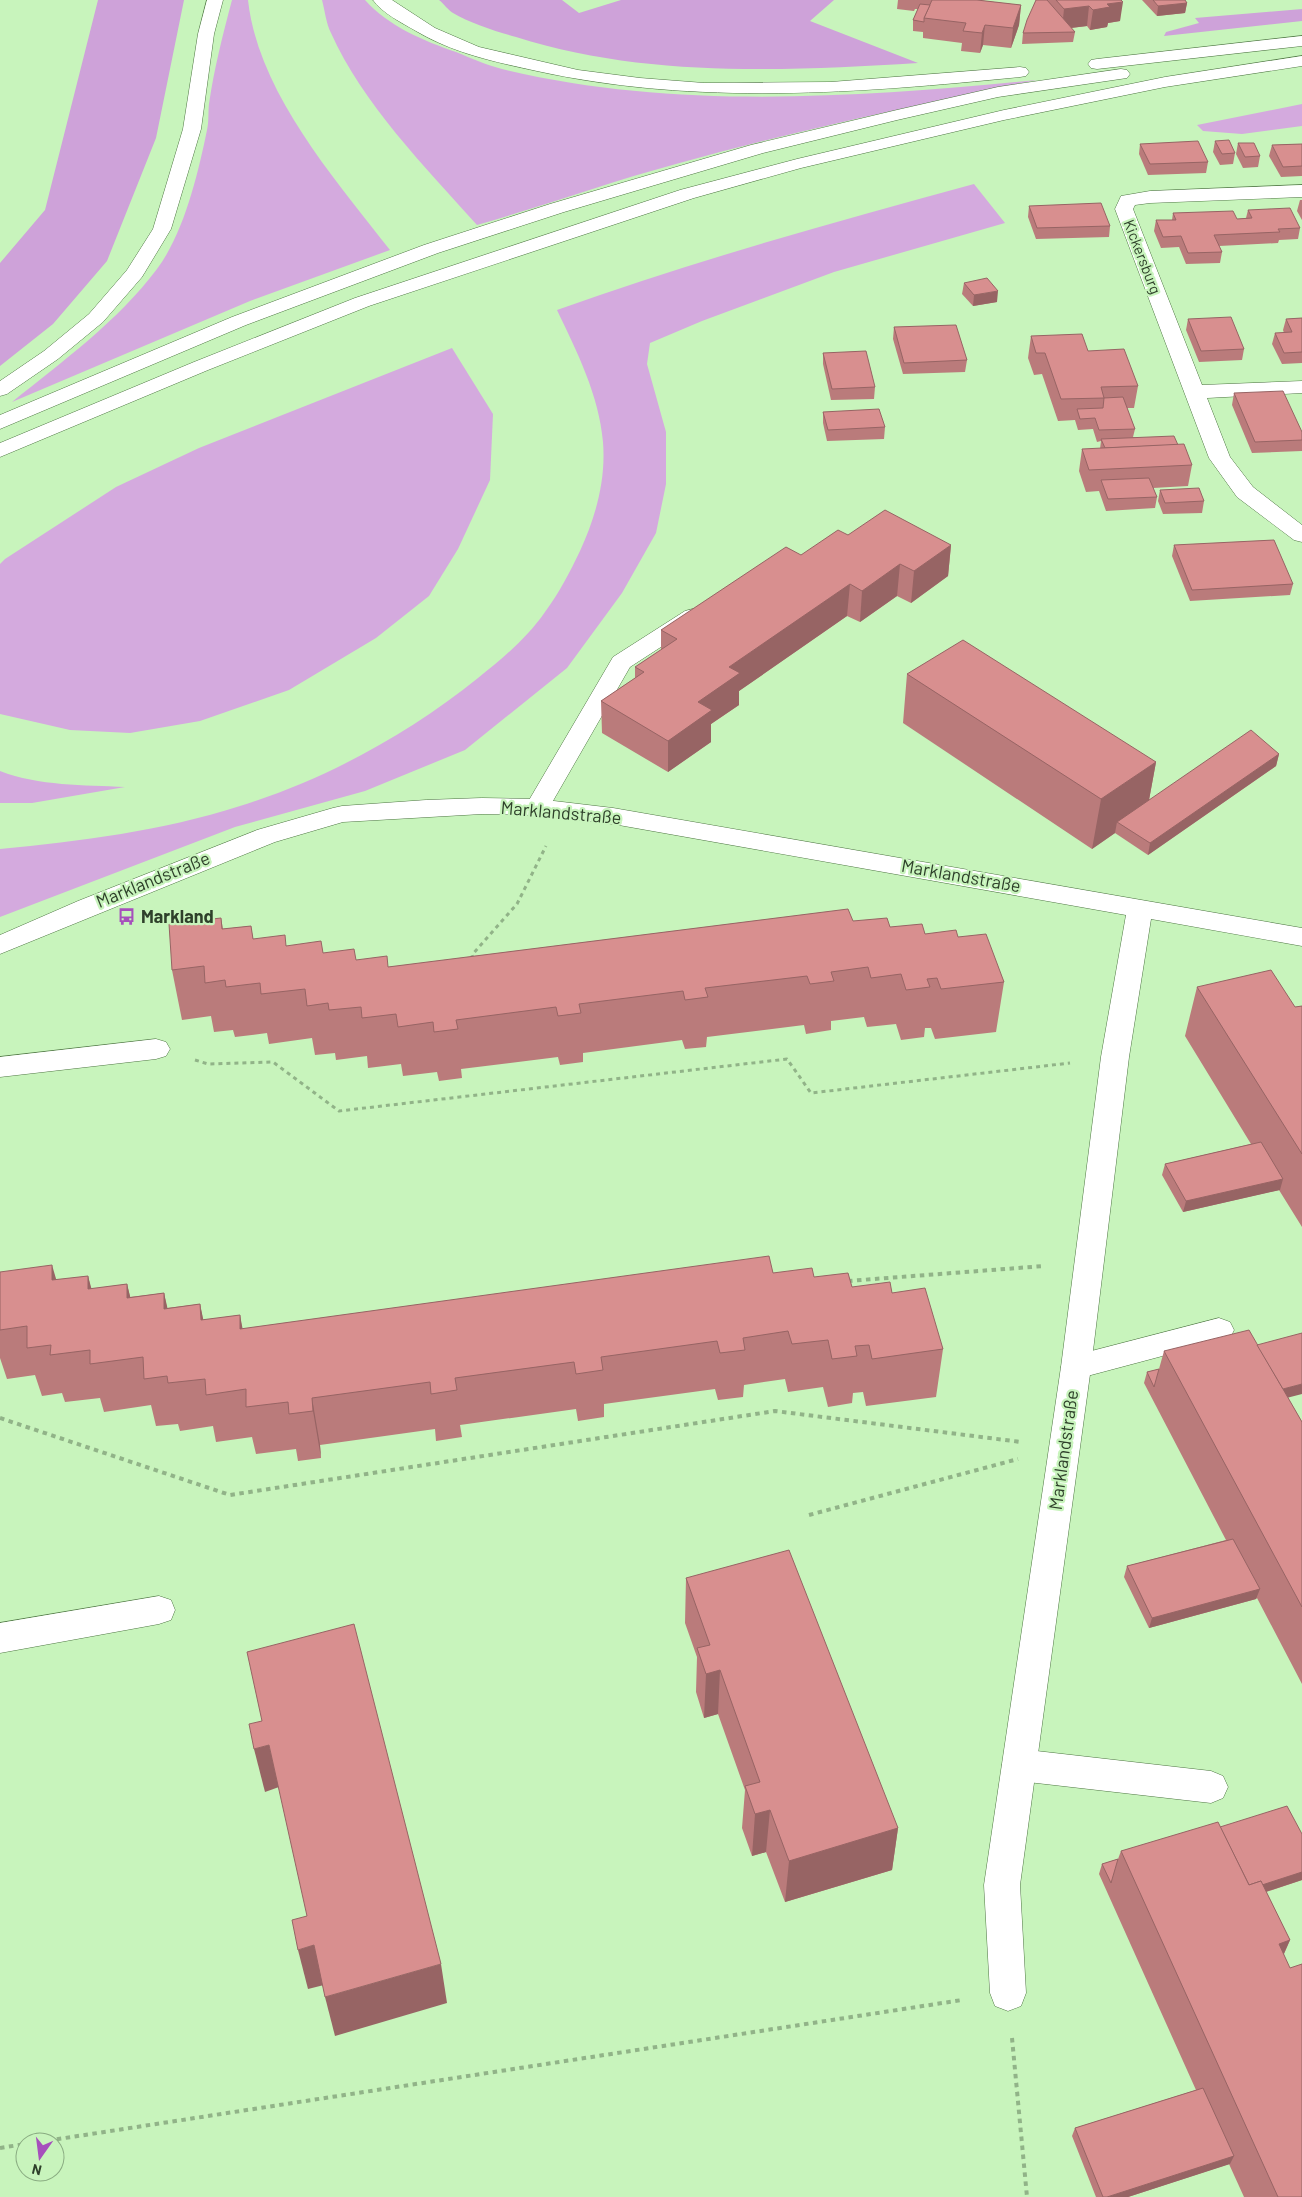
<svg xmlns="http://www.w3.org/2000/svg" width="1302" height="2197" font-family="Barlow,sans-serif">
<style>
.green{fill:#d4aade}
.forest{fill:#cea2d9}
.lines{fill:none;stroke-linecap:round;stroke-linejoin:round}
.service-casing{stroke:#4f7644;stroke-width:1}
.minor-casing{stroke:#4f7644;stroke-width:1}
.motorway-casing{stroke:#4f7644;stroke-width:1}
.path-far1{stroke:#91b388;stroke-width:3;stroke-dasharray:4 4;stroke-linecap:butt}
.path{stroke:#91b388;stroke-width:4;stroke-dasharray:4.5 4.5;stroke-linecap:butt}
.service{fill:#fff;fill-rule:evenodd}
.minor{fill:#fff;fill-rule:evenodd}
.motorway{fill:#fff;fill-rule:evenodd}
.wall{fill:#ba7b7b}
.shaded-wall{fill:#976464}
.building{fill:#d88f8f;stroke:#976464}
.labels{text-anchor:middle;stroke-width:4.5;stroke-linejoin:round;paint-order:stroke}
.far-street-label{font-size:15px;fill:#2e402a;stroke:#c8f4bc}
.street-label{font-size:18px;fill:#2e402a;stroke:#c8f4bc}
.poi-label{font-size:18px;font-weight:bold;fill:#2e402a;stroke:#c8f4bc;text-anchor:start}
</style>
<rect width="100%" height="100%" fill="#c8f4bc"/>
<g class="green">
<path d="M 232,0 L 248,0 C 258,92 335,179 390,250 L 250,301 L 12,402 C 63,361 118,321 157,269 C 184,233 198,174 207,130 C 209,122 208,113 209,104 C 214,69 223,34 232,0 Z"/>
<path d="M 322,0 L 365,0 C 388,26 424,41 456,52 C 471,58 486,65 502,69 C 675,111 862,97 1037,80 C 916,105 795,131 676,164 C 609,182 544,206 477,225 C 426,168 362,103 331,33 C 326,23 325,11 322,0 Z"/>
<polygon points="1302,104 1302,126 1242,134 1203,131 1197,125"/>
<path d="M 974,184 L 1005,223 L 834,272 L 702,321 L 650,343 L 647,364 L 666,432 L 666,484 L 656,533 L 622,593 L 567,668 L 465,750 L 365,791 L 235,827 L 0,917 L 0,849 C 81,841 162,831 240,806 C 327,779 408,734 478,678 C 503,658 527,638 545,612 C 559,593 570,572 580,551 C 596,516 606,480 603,442 C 599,395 577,352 557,310 C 694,261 834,222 974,184 Z"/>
<polygon points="452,348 493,414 490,480 458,549 429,596 376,638 289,690 200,721 130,733 70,730 0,714 0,564 5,559 116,487 199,448"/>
<path d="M 0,771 C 39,786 84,785 125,787 L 32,803 L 0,803 Z"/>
</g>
<g class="forest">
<polygon points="98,0 184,0 156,138 107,261 53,324 0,366 0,263 45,210"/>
<path d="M 439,0 L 562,0 L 579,13 L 621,0 L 834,0 L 810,21 L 918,63 C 785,71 645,78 516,37 C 498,32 469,23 453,13 C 448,10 444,4 439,0 Z"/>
<polygon points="1302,9 1302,21 1164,36 1166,32 1199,23 1195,18"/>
</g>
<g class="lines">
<defs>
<g id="service">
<polygon points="693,609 701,611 704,616 701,621 630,667 546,813 537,815 528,813 525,807 613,657 685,611"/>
<polygon points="156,1039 166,1042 170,1049 166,1056 156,1059 0,1077 0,1057"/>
<polygon points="1219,1318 1230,1322 1234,1330 1230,1338 1076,1379 1065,1376 1061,1367 1065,1358 1076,1355"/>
<polygon points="159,1596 171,1600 175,1610 171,1620 159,1624 0,1653 0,1623"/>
<polygon points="1019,1749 1211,1771 1223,1776 1228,1787 1223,1798 1211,1803 1019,1781 1007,1776 1002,1765 1007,1754"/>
</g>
<g id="minor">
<polygon points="1302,185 1302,197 1150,203 1135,205 1133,209 1202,385 1302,381 1302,393 1207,398 1230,457 1253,487 1302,525 1302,542 1294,540 1237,497 1209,458 1115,209 1121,196 1150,191"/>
<polygon points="482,798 537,799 613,808 1302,928 1302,946 1151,919 1129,1057 1091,1367 1020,1885 1026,1993 1021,2006 1008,2011 995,2006 990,1993 984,1885 1061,1367 1101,1057 1126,915 613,824 537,815 482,814 343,822 275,842 0,954 0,935 78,901 257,830 333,808 342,806 426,800"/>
</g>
<g id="motorway">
<polygon points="207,0 223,0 214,34 201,129 171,229 142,277 103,322 58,359 7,394 0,396 0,381 44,351 89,314 127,270 153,229 183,129 198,34"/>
<path d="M 373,0 L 392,0 L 435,28 L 479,47 L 578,70 L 640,78 L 704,83 L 831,82 L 1020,67 L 1026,68 L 1029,72 L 1026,76 L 1020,77 C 859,93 697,106 537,71 C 495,62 453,53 416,31 C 402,23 382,13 373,0 Z"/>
<polygon points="1302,36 1302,46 1097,69 1091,68 1088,64 1091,60 1097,59"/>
<polygon points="1302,56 1302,66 1165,87 1004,120 801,168 694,198 369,306 208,370 0,457 0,443 194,362 355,298 680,190 797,159 1004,110 1165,77"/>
<polygon points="1121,69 1127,70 1130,74 1127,78 998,97 897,120 763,153 564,212 438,253 246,325 0,429 0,415 232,317 424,245 550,204 751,145 897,110 998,87"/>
</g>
</defs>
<use href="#service" class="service-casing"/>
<use href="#minor" class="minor-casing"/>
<use href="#motorway" class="motorway-casing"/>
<g class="path-far1">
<polyline points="473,959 472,955 517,904 546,846"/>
<polyline points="195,1060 208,1064 273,1062 339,1111 787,1059 811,1093 1070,1063"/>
</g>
<g class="path">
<polyline points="848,1281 1044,1266"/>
<polyline points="0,1418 230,1495 775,1411 1021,1442"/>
<polyline points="809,1515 1018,1459"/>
<polyline points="1012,2038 1027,2197"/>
<polyline points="39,2142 962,2000"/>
<polyline points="0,2148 25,2144"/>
</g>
<use href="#service" class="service"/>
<use href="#minor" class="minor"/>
<use href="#motorway" class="motorway"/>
</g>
<g class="wall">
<polygon points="898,0 977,0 1021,5 1019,25 1011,48 983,45 980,53 961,51 962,43 923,38 923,32 913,31 913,20 918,9 915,9 914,11 897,9"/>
<polygon points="1036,0 1121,0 1120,21 1108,23 1107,27 1090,30 1087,26 1071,28 1075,32 1073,42 1022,44 1023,33"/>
<polygon points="1142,0 1185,0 1187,3 1185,13 1157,16"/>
<polygon points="1215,141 1235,153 1233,164 1220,165 1213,152"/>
<polygon points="1238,143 1260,156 1258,167 1243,168 1236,154"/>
<polygon points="1140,144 1208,162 1206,173 1148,175 1139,154"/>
<polygon points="1302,144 1302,176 1281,177 1269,156 1272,145"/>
<polygon points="1300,200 1302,200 1302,220 1297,211"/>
<polygon points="1029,206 1110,226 1109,237 1036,239 1028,217"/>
<polygon points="1248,210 1300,228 1298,239 1279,240 1278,243 1219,246 1222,252 1220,263 1186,264 1179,247 1161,248 1154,231 1156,220 1172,220 1173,213 1237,219 1246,218"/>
<polygon points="964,283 997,302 973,306 962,294"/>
<polygon points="1302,318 1302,363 1282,364 1272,344 1275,333 1284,333 1283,330 1286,319"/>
<polygon points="1188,319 1244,349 1242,360 1199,362 1186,330"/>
<polygon points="894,327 967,360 965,372 903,374 893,339"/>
<polygon points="1031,336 1088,351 1138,386 1134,408 1127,408 1135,429 1133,437 1178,445 1192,465 1188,486 1153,488 1157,497 1155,508 1106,511 1099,491 1086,492 1079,471 1082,449 1100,449 1101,441 1097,442 1093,429 1078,430 1075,420 1058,421 1042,374 1034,375 1028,358"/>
<polygon points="823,353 875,387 874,399 831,400 823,364"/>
<polygon points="1234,393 1302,432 1302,451 1252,453 1232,405"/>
<polygon points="823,412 885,427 884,439 827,441 823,423"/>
<polygon points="1160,490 1204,501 1202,513 1163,514 1158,501"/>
<polygon points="848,535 951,545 948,576 911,603 897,596 860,622 847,616 739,691 739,705 711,724 711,742 668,772 602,733 601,701 635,678 635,667 661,650 661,630 801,555"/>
<polygon points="1174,545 1293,584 1290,595 1190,601 1172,556"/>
<polygon points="907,674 1156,762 1149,800 1279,754 1276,766 1148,855 1115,833 1092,849 903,723"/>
<polygon points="221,918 223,929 251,926 253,939 388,967 853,921 890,927 925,934 958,937 1004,982 996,1032 935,1039 931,1028 925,1028 924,1037 901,1040 896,1024 867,1027 864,1017 831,1021 831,1030 806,1034 804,1025 707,1037 706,1047 685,1049 682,1040 583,1053 583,1062 560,1065 558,1057 461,1069 462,1078 439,1081 437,1072 403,1076 401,1064 368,1068 367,1056 336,1060 335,1053 315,1055 312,1038 269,1044 267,1033 235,1037 233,1030 214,1032 211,1016 182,1020 172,970"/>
<polygon points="1197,987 1295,1007 1302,1006 1302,1227 1279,1190 1183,1212 1162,1175 1165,1164 1251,1144 1185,1036"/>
<polygon points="0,1272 56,1280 88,1276 91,1289 127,1284 130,1297 164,1293 167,1308 200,1304 203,1320 240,1315 242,1329 773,1273 814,1277 852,1287 892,1293 943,1349 936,1397 866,1406 863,1392 853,1393 852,1403 828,1407 823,1387 788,1392 785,1379 744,1385 743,1397 718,1400 715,1389 604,1404 604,1417 578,1421 576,1409 460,1425 462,1437 436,1441 435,1429 320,1445 321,1458 298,1461 296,1449 256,1454 252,1437 216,1442 213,1426 180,1431 178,1424 156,1426 151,1405 104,1412 100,1398 65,1402 62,1393 42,1396 35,1375 7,1379 0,1358"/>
<polygon points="1164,1351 1288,1398 1302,1422 1302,1684 1257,1598 1256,1599 1149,1628 1124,1577 1127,1566 1226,1540 1144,1383 1147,1372 1159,1369"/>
<polygon points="686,1578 898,1828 892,1870 785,1902 766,1852 752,1856 742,1828 745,1790 718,1714 704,1718 696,1692 697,1657 685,1623"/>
<polygon points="1220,1827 1302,1834 1302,1880 1266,1892 1290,1940 1284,1954 1302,2197 1244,2197 1229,2164 1128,2197 1096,2197 1072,2136 1075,2128 1196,2090 1099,1874 1102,1864 1118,1859 1121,1851"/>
</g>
<g class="shaded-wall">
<polygon points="1123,2 1120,21 1108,23 1107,27 1090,30 1093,10 1107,4"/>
<polygon points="1187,3 1185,13 1157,16 1158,6"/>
<polygon points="1021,5 1019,25 1011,48 1013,28"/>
<polygon points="1089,6 1087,26 1062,29 1064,9"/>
<polygon points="985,25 983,45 980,53 982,33"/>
<polygon points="998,291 997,302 973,306 974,295"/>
<polygon points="951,545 948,576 911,603 914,571"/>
<polygon points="900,564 897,596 860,622 862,591"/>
<polygon points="850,584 847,616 739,691 739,705 711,724 711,742 668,772 668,741 698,702 729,667"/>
<polygon points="1279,754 1276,766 1148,855 1150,843"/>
<polygon points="1156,762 1147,811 1117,822 1115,833 1092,849 1101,799"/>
<polygon points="1283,1179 1280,1190 1183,1212 1186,1201"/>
<polygon points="52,1265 66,1313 52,1280"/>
<polygon points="88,1276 101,1324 88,1289"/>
<polygon points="127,1284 139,1332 127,1298"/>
<polygon points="164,1293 175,1341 164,1309"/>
<polygon points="200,1304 210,1352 201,1320"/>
<polygon points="240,1315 249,1363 240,1329"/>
<polygon points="1302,1384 1302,1394 1251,1407 1254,1396"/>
<polygon points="312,1398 320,1445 321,1458 313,1411"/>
<polygon points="1260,1589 1256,1599 1149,1628 1152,1618"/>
<polygon points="720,1670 718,1714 704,1718 706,1674"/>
<polygon points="269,1745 279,1787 265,1792 254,1749"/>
<polygon points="770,1810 766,1852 752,1856 755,1814"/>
<polygon points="898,1828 892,1870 785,1902 789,1861"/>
<polygon points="1302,1872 1302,1880 1223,1906 1227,1896"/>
<polygon points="1290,1940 1272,1980 1279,1944"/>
<polygon points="314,1945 324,1985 308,1989 298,1950"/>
<polygon points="441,1964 447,2003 335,2036 325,1997"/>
<polygon points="1234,2156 1230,2164 1128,2197 1107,2197"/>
</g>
<g class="building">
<polygon points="932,0 977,0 1021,5 1013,28 985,25 982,33 963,31 966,23 924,18"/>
<polygon points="1036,0 1047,0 1075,32 1023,33 1027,20"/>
<polygon points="1056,0 1121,0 1123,2 1107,4 1110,7 1093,10 1089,6 1064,9"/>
<polygon points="1153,0 1185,0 1187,3 1158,6"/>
<polygon points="920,4 930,5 924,18 924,22 913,20"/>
<polygon points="1229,140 1235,153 1222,154 1215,141"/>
<polygon points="1198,141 1208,162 1150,164 1140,144"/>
<polygon points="1238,143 1254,143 1260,156 1245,157"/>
<polygon points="1302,144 1302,166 1283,167 1272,145"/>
<polygon points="1101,203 1110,226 1037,228 1029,206"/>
<polygon points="1290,208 1300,228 1278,229 1280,232 1214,235 1222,252 1188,253 1181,236 1163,237 1156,220 1176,220 1173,213 1233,211 1237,219 1252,218 1248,210"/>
<polygon points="987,278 998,291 974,295 964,283"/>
<polygon points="1231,317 1244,349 1201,351 1188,319"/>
<polygon points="1302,318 1302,352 1284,353 1275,333 1292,332 1286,319"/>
<polygon points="956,325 967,360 904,363 894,327"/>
<polygon points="1082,334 1088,351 1124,349 1138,386 1101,387 1104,398 1061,399 1045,353 1036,353 1031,336"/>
<polygon points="866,351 875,387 832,389 823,353"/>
<polygon points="1283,391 1302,432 1302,440 1255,442 1234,393"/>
<polygon points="1123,397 1135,429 1099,430 1095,418 1080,419 1077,409 1103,408 1104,398"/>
<polygon points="879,409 885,427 828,430 823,412"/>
<polygon points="1174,436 1178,445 1105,448 1101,439"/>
<polygon points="1184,444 1192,465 1089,470 1082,449"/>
<polygon points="1149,478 1157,497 1108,499 1101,480"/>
<polygon points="1199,488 1204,501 1165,503 1160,490"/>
<polygon points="885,510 951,545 914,571 900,564 862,591 850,584 729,667 740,673 698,702 712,710 668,741 601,701 644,672 635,667 677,639 661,630 786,547 801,555 838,530 848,535"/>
<polygon points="1274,540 1293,584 1192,590 1174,545"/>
<polygon points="963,640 1156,762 1101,799 907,674"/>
<polygon points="1251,730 1279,754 1150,843 1117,822"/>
<polygon points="848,909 853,921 887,918 890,927 922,924 925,934 956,930 958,937 986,934 1004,982 941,989 937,978 927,979 930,987 906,990 901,974 871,978 868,967 831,972 834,981 810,984 807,976 705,988 708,997 685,1000 683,991 579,1004 581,1013 558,1016 556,1007 456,1020 458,1029 434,1032 433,1022 398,1027 396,1014 362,1018 361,1007 329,1010 328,1003 307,1006 305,989 261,994 260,983 226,987 225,980 205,983 204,966 172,970 169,924 221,918 222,929 251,926 253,939 285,935 286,946 321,941 323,953 354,949 356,960 387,956 388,967"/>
<polygon points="1271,970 1295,1007 1302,1006 1302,1154 1197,987"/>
<polygon points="1261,1142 1283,1179 1186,1201 1165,1164"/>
<polygon points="769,1256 773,1273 812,1268 814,1277 848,1273 852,1287 890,1282 892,1293 925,1288 943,1349 872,1359 869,1345 855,1346 857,1356 832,1359 828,1340 792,1344 788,1331 743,1338 745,1350 720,1353 717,1341 601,1357 603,1370 576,1374 574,1362 455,1378 457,1390 431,1394 430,1382 312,1398 313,1411 289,1414 288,1402 246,1407 246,1389 206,1395 205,1379 168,1383 167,1376 144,1379 143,1357 90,1364 90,1350 50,1355 51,1345 27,1348 27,1326 0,1330 0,1272 52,1265 52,1280 88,1276 88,1289 127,1284 127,1298 164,1293 164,1309 200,1304 201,1320 240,1315 240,1329"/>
<polygon points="1249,1330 1302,1422 1302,1607 1164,1351"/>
<polygon points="1302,1333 1302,1384 1283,1389 1257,1345"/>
<polygon points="1159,1369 1154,1387 1147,1372"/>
<polygon points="1233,1539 1260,1589 1152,1618 1127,1566"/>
<polygon points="789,1550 898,1828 789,1861 770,1810 755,1814 745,1786 760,1782 720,1670 706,1674 697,1648 710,1645 686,1578"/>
<polygon points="354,1624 441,1964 325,1997 314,1945 298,1950 292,1920 307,1916 269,1745 254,1749 249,1724 262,1721 247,1652"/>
<polygon points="1287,1806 1302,1834 1302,1872 1262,1885 1261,1881 1249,1885 1220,1827"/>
<polygon points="1218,1822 1249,1885 1261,1881 1290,1940 1279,1944 1290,1968 1302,1964 1302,2197 1278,2197 1121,1851"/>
<polygon points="1118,1859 1111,1883 1102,1864"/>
<polygon points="1203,2088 1234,2156 1107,2197 1103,2197 1075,2128"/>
</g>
<defs>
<symbol id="bus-bare" viewBox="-9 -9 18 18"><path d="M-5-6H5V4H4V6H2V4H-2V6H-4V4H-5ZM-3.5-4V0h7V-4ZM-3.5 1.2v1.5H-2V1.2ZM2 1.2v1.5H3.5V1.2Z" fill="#a64fbc" stroke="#c8f4bc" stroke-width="2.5" paint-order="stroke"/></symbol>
</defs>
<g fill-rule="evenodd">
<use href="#bus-bare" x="114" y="904" width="25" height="25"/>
</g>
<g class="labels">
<g class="far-street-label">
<text transform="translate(1142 257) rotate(69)" y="5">Kickersburg</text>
</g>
<g class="street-label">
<text transform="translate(561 813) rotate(5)" y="6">Marklandstraße</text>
<text transform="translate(961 876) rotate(10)" y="6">Marklandstraße</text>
<text transform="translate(153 880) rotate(-22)" y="6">Marklandstraße</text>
<text transform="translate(1064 1450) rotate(-82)" y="6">Marklandstraße</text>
</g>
<g class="poi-label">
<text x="141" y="923">Markland</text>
</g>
</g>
<g transform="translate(40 2157) rotate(194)"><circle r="24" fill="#c8f4bc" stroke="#8aac82"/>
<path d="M0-4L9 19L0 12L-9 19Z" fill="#a64fbc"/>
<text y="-8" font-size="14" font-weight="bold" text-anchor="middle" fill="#2e402a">N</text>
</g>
</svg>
